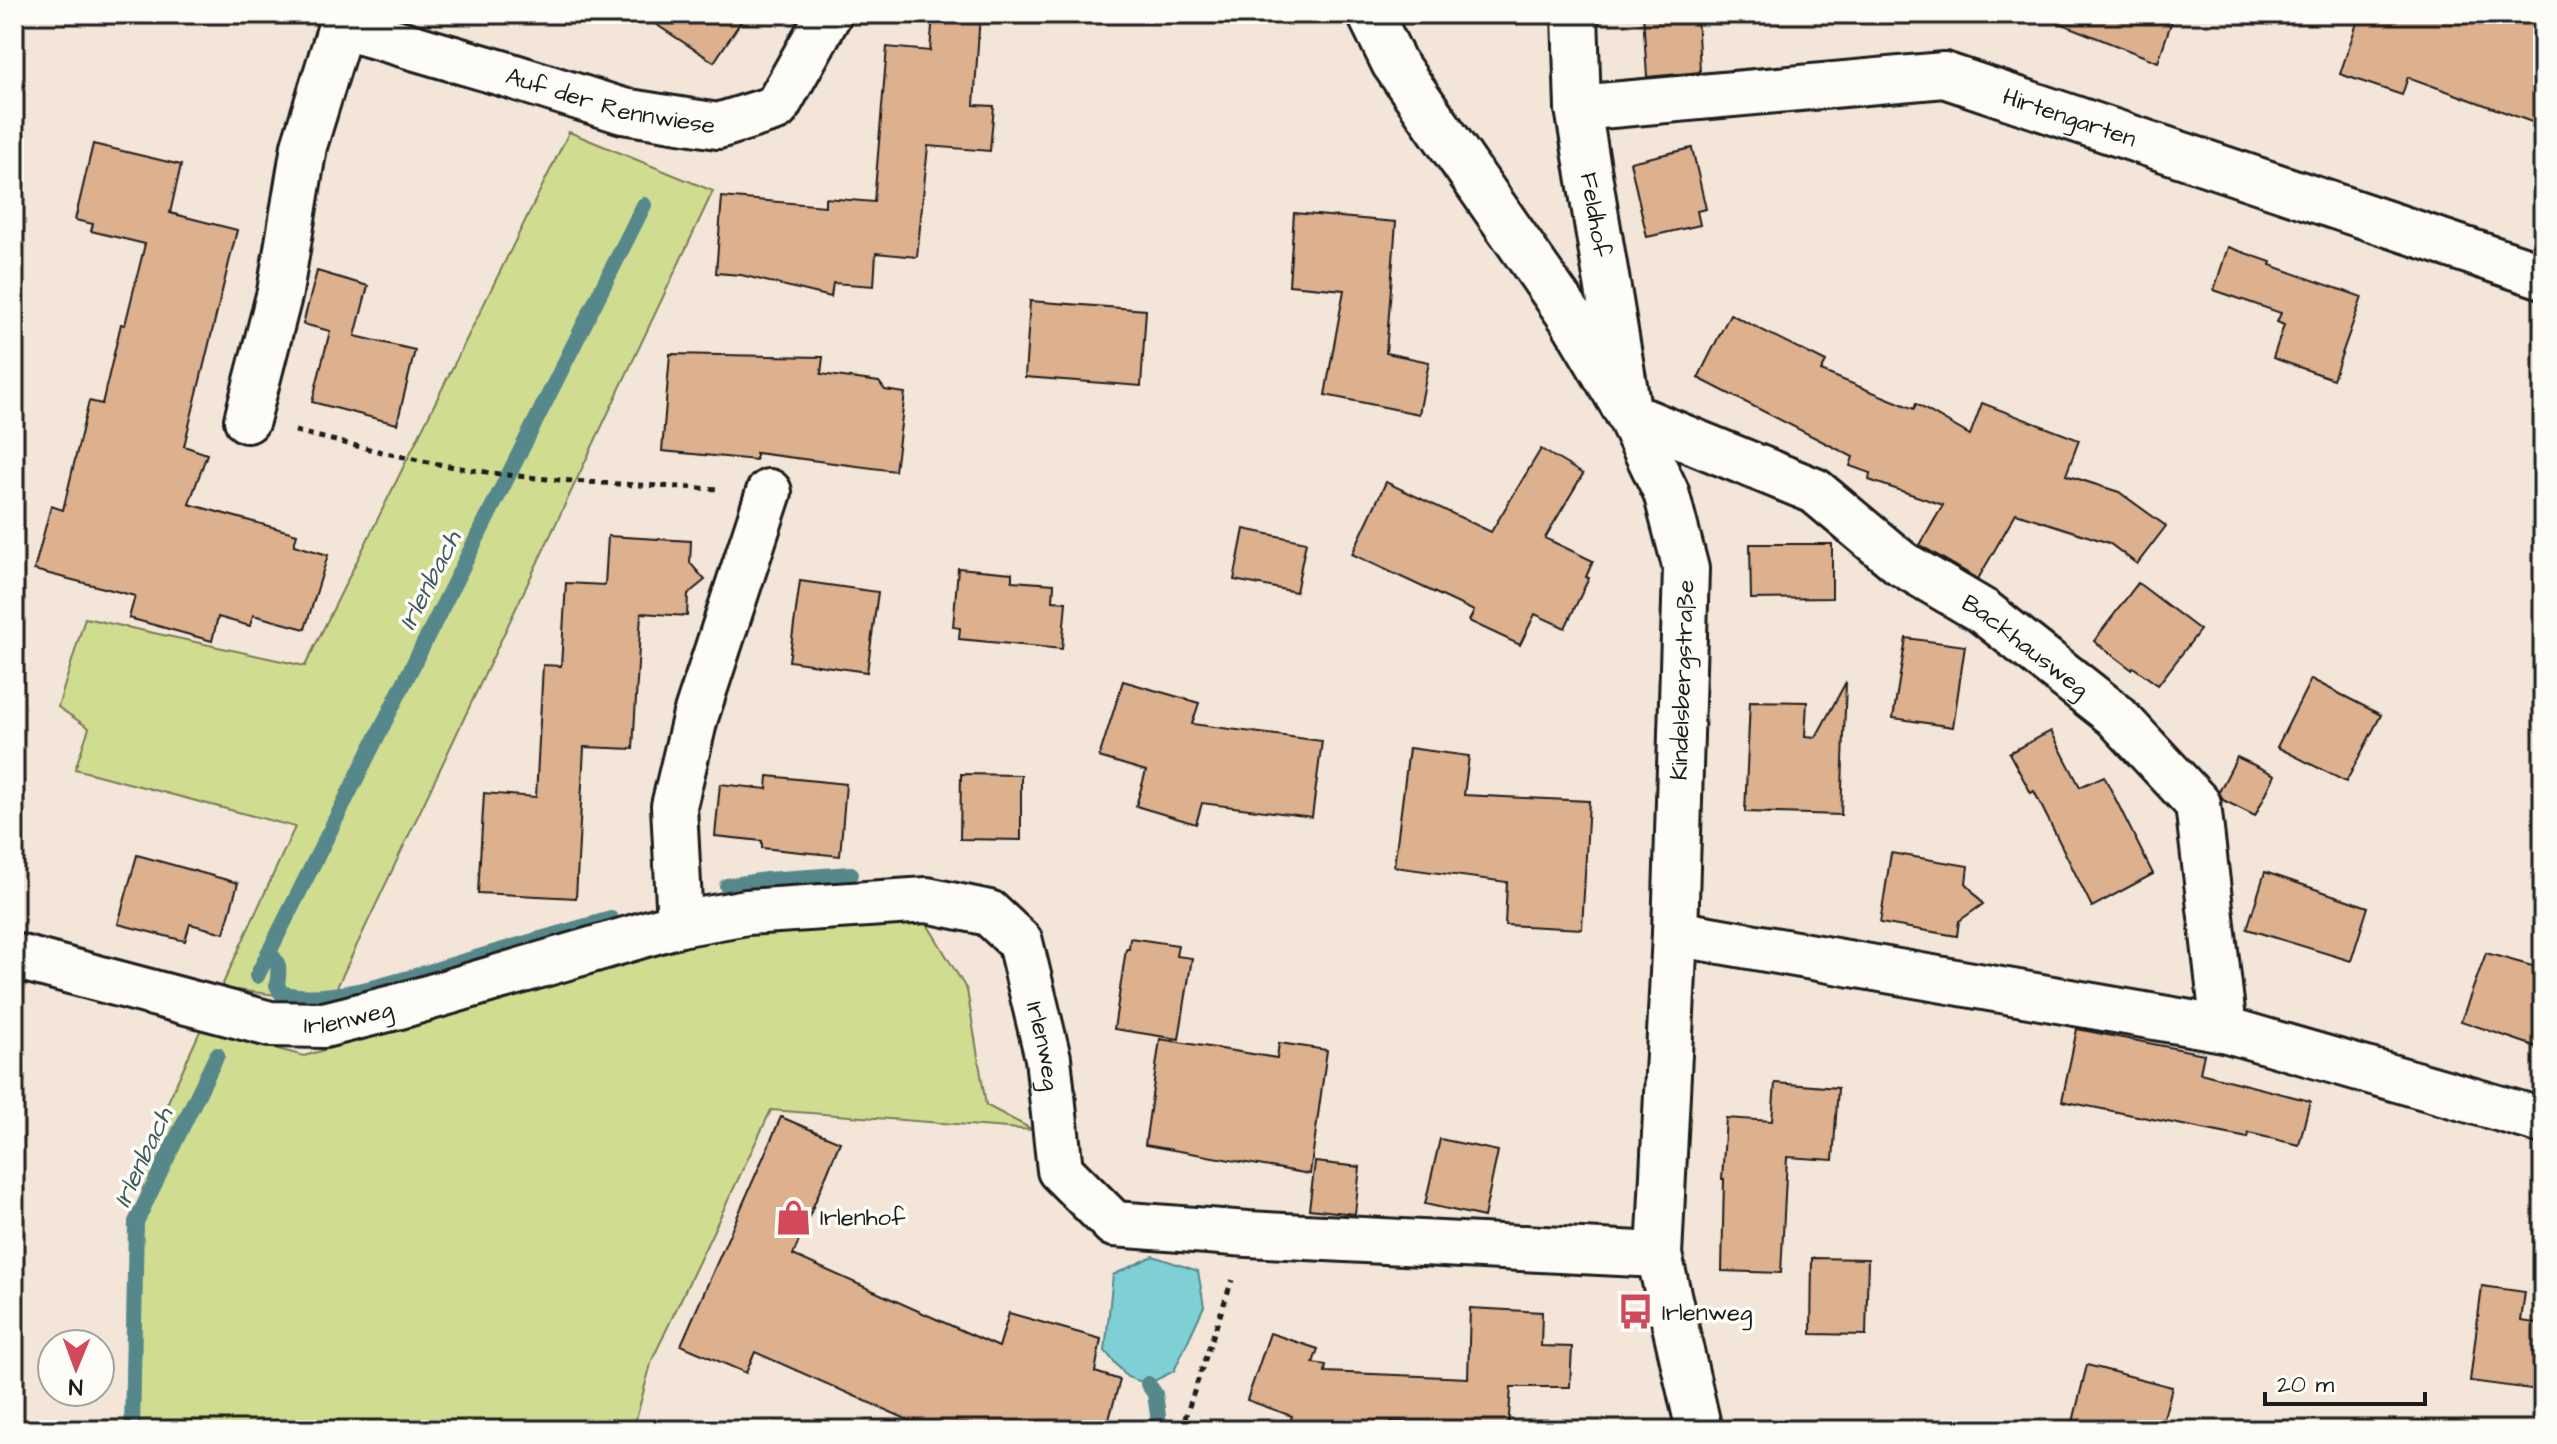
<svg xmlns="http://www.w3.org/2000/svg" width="2557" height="1444" font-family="'Architects Daughter',sans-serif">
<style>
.green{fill:#d0dd91;stroke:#767c56;stroke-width:2}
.water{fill:#7ed0d5;stroke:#57888b;stroke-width:2}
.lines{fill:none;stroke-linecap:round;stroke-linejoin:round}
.stream{stroke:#57888b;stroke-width:16}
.building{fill:#ddb08e;stroke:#1c1c1c;stroke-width:2}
.minor-casing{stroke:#1c1c1c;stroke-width:50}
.path{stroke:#1c1c1c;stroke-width:5;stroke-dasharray:6 6;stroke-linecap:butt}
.minor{stroke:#fdfcf7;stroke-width:44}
.labels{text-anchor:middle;stroke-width:7;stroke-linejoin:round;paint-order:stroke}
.street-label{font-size:24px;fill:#1c1c1c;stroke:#fdfcf7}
.poi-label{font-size:24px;fill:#1c1c1c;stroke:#fdfcf7;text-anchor:start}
.water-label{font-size:26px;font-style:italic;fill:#3e5b5d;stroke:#fdfcf7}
</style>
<rect width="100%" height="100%" fill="#f3e5d8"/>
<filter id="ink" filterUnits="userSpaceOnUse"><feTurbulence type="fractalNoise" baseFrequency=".0125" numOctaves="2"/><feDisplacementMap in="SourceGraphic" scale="16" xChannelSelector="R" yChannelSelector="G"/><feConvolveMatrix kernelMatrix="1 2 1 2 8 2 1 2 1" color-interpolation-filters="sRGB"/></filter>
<g filter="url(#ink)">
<g class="green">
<polygon points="569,132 713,191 330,1002 221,988 295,827 75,769 89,728 58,707 85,618 305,666"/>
<polygon points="844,923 927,924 967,990 986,1105 1033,1130 771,1110 652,1360 633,1430 133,1430 144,1155 201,1029 304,1056 709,937"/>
</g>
<polygon class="water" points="1153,1256 1198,1271 1204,1306 1174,1371 1148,1384 1127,1377 1105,1351 1113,1275"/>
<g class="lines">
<g class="stream">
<polyline points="727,886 766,880 851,874"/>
<path d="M 268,953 C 281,962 279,971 277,985 L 281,993 C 331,1007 412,976 462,962 C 512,947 562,933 611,919"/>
<polyline points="257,976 644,205"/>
<polyline points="1148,1384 1155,1394 1160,1430"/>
<polyline points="132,1430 136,1222 217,1055"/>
</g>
</g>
<g class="building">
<polygon points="640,14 746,14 714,62"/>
<polygon points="933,14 980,14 974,105 994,106 990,151 928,146 917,257 876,253 874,286 833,283 831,297 741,275 716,273 722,197 825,206 825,198 874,202 887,47 930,51"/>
<polygon points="1643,14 1697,14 1700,72 1647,77"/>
<polygon points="2044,14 2174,14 2158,62 2044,17"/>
<polygon points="2360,14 2515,14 2543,24 2543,126 2408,77 2402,95 2340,74"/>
<polygon points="93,144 181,165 170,213 237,230 184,446 207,454 189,504 297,534 294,545 328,555 305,629 253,615 250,626 218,617 212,641 129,618 135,596 34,570 51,506 63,510 89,401 102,404 121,324 125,325 145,244 91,231 93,224 75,220"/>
<polygon points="1692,148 1706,209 1697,211 1700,225 1647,237 1630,162"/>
<polygon points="1294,213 1396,222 1386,353 1429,362 1419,414 1325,395 1344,290 1289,285"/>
<polygon points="2228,247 2271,262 2270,265 2362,297 2333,379 2273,358 2284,325 2277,322 2281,313 2214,290"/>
<polygon points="317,271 368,286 355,336 415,350 397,424 312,402 330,331 303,324"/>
<polygon points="1030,301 1146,310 1141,386 1025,377"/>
<polygon points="1730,314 1826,362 1821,371 1914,409 1916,404 1970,435 1982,403 2079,440 2066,475 2119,492 2166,526 2137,564 2109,543 2016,513 1978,579 1920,545 1943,505 1869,480 1870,473 1850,466 1853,457 1698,378"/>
<polygon points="670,354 823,357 821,374 879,382 885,390 905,393 895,471 756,453 756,460 662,451"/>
<polygon points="1541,449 1583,474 1545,538 1593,561 1586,577 1589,578 1565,628 1535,614 1520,645 1469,621 1474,611 1352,554 1386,482 1491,532"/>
<polygon points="1244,529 1306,542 1296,592 1234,580"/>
<polygon points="608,536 691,541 690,563 705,580 688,594 687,616 641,613 633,749 584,747 576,898 478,893 484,793 536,797 543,665 561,666 566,583 605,585"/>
<polygon points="1750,544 1832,544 1832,598 1751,599"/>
<polygon points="958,568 1012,573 1012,581 1054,584 1053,601 1066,602 1062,649 959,639 960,628 953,627"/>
<polygon points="800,581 878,592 867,672 789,661"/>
<polygon points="2138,583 2200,630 2158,685 2133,667 2131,669 2094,641"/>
<polygon points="1906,638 1965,646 1953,727 1893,718"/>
<polygon points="2311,679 2381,715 2346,782 2277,747"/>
<polygon points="1123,681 1199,703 1192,724 1322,741 1312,817 1202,803 1196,824 1136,806 1146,771 1099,757"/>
<polygon points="1846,682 1841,815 1745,812 1750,701 1807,702 1805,736 1816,737"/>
<polygon points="2051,731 2080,787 2104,776 2153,874 2092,907 2034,791 2031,793 2009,753"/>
<polygon points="1409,748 1469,756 1464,795 1589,801 1582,929 1505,925 1507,882 1394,867"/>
<polygon points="2237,757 2275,775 2255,816 2223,800 2219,792"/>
<polygon points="961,774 1021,775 1021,840 960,839"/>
<polygon points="768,776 846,784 840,856 762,848 762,841 715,836 720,784 767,789"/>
<polygon points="1891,853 1968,866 1966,883 1983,904 1959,921 1957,936 1880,923"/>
<polygon points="137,855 238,883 224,933 190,924 185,941 118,924"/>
<polygon points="2265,872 2368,907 2351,961 2247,929"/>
<polygon points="1130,938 1178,945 1176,956 1192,958 1179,1039 1114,1029 1126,949 1129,949"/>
<polygon points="2486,953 2543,969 2543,1049 2461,1021"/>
<polygon points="2077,1029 2204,1054 2200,1073 2310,1101 2299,1145 2249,1133 2248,1138 2062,1101"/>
<polygon points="1160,1039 1277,1058 1279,1043 1327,1050 1310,1174 1145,1145"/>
<polygon points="1775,1083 1838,1088 1833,1160 1787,1157 1781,1273 1722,1271 1724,1179 1722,1179 1726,1118 1772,1121"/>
<polygon points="781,1117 840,1142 793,1255 999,1347 1009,1313 1101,1339 1095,1372 1120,1380 1106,1430 931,1430 755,1352 746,1373 681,1345"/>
<polygon points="1440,1139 1498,1151 1484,1217 1425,1204"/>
<polygon points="1315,1162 1360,1167 1355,1214 1309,1209"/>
<polygon points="1812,1258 1868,1259 1866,1335 1811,1334"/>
<polygon points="2482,1286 2525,1292 2521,1321 2543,1324 2543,1350 2538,1390 2470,1381"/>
<polygon points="1470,1308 1542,1312 1541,1346 1572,1347 1570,1387 1511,1387 1508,1430 1391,1421 1390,1430 1287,1430 1292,1416 1247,1400 1270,1333 1318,1349 1313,1363 1326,1365 1325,1372 1468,1378"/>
<polygon points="2087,1365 2172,1387 2161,1430 2071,1430"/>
</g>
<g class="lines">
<defs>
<g id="minor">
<polyline points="1370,14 1394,63 1572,319 1629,415 1666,492 1686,569 1675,933 1659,1255 1699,1430"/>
<path id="s1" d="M 1575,14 L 1578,108 L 1629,415 L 1815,491 L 1901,563 L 1984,612 L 2115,715 L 2198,804 L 2224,1029"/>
<path id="s2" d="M 1578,108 L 1944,75 L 2543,276"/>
<path id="s3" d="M 247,420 L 280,292 L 304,146 L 341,26 L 505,74 L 623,111 L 718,126 L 776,108 L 829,14"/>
<polyline points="680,924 674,806 695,718 769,492"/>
<polyline points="1675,933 2224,1029 2543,1121"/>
<path id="s4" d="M 14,956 L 270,1024 L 324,1025 L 400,1006 L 680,924 L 747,912 L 927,900 L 989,913 L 1020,942 L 1048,1058 L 1060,1170 L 1114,1224 L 1248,1234 L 1659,1255"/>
</g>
</defs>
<use href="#minor" class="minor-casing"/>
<g class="path">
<path d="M 295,431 C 361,447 426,464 493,473 C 568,483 645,485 720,489"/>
<polyline points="1181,1430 1232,1280"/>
</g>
<use href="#minor" class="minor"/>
</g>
</g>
<defs>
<symbol id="shop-bare" viewBox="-9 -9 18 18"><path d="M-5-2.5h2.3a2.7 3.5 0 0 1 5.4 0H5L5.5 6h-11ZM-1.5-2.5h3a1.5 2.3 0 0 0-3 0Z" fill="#d1495b" stroke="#fdfcf7" stroke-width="2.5" paint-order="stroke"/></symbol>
<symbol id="bus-bare" viewBox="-9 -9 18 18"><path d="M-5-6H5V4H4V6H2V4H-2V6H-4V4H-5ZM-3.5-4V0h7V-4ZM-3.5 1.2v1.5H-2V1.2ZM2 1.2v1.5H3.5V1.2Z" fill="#d1495b" stroke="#fdfcf7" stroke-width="2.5" paint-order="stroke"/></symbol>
</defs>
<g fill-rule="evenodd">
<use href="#shop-bare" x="768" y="1192" width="51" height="51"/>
<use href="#bus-bare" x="1610" y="1286" width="51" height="51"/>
</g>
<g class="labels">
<g class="street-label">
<text dy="8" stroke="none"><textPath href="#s3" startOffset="686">Auf der Rennwiese</textPath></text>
<text dy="8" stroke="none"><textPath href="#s2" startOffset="500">Hirtengarten</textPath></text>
<text dy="8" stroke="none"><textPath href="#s1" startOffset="202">Feldhof</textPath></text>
<text dy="8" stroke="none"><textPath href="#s1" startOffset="868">Backhausweg</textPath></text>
<text transform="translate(1682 680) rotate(-88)" y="8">Kindelsbergstraße</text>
<text dy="8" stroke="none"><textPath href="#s4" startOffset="344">Irlenweg</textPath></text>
<text dy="8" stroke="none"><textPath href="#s4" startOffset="1150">Irlenweg</textPath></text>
</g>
<g class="poi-label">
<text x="820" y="1225">Irlenhof</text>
<text x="1662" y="1320">Irlenweg</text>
</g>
<g class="water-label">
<text transform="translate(429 580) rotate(-63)" y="9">Irlenbach</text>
<text transform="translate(142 1157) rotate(-65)" y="9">Irlenbach</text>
</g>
</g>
<rect width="2557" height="1444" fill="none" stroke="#fdfcf7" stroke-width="48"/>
<rect x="24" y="24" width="2509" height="1396" fill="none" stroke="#1c1c1c" stroke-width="3" filter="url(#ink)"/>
<g transform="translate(76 1368) rotate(181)"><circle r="38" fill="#fdfcf7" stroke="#a3a29f" stroke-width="2"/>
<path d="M0-6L14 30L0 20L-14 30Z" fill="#d1495b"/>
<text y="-12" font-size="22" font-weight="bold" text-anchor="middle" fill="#1c1c1c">N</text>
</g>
<path d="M2265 1392v12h160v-12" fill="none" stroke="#1c1c1c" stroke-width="4"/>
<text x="2277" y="1392" font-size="24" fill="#1c1c1c" stroke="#fdfcf7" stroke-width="6" paint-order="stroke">20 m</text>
</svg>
